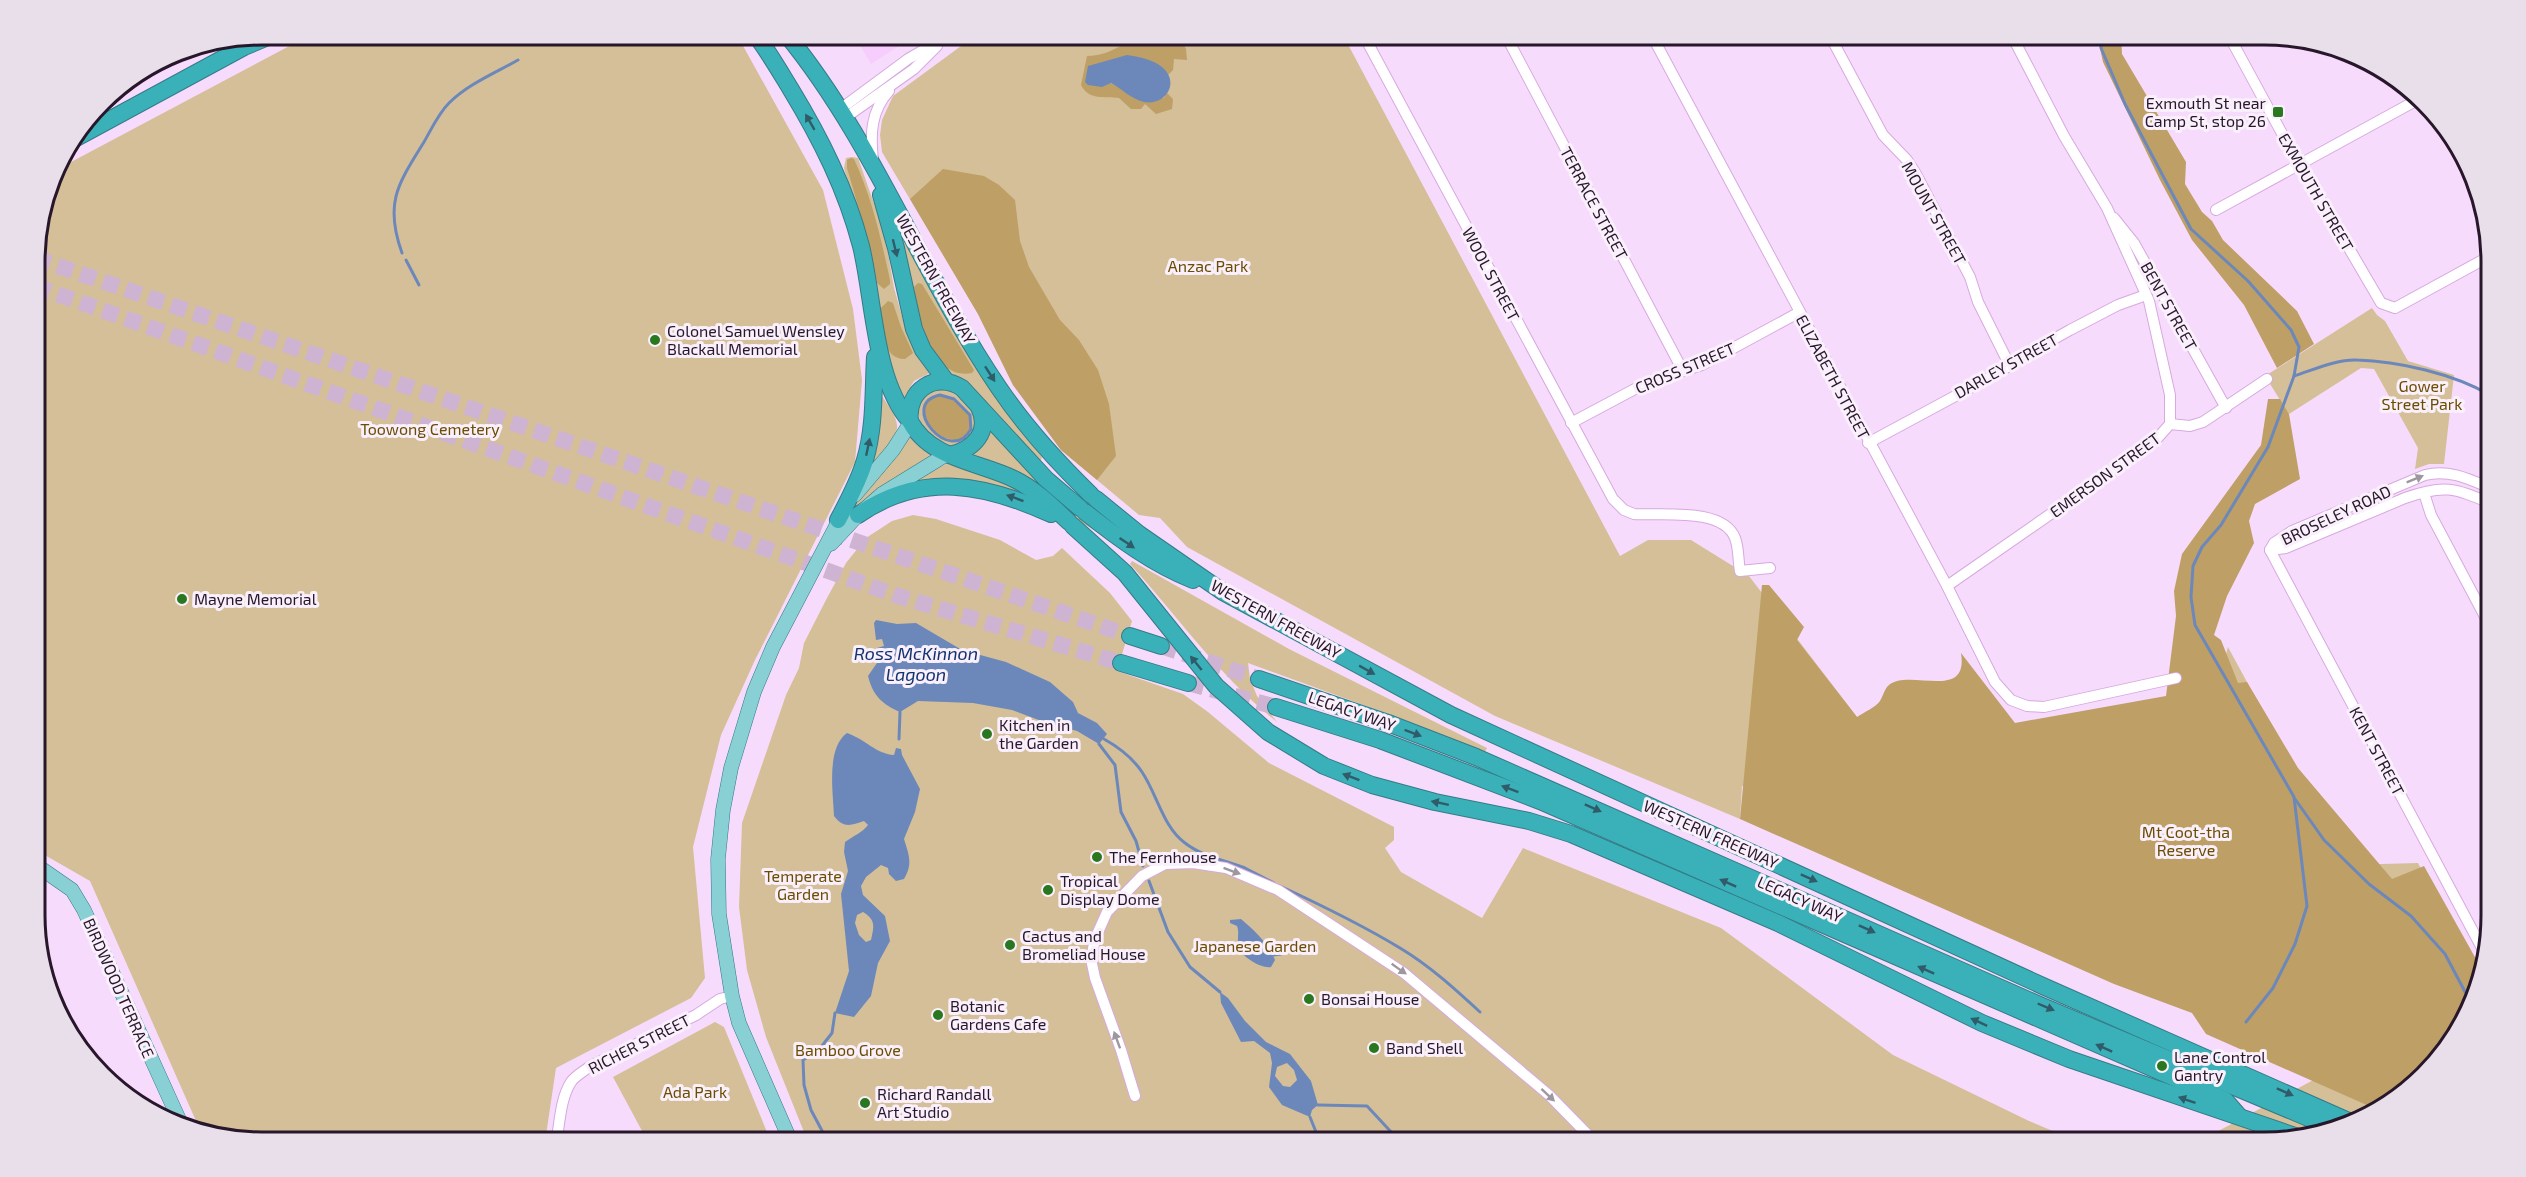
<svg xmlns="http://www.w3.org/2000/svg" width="2526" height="1177" font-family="'Exo 2',sans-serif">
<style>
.built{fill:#f7cdfe}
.green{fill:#d5bf98}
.forest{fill:#be9f66}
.water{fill:#6c88bb;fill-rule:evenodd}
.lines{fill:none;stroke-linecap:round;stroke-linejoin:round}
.stream{stroke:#6c88bb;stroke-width:3}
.highway-tunnel{stroke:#ceb4d2;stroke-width:16;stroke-dasharray:16 8;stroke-linecap:butt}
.minor-casing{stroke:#d7a9df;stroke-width:12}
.major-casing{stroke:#347b87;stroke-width:15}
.highway-casing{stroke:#347b87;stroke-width:18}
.minor{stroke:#fff;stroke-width:10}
.major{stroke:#89d0d4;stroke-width:14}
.highway{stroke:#3ab1b8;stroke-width:16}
.oneway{fill:#305c6a}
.oneway2{fill:#9e97a0}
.poi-dot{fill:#29771f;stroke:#f9f0fb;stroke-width:2}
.labels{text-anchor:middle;stroke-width:6;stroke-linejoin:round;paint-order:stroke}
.poi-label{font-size:16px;fill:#28172b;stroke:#f9f0fb;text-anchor:start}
.street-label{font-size:16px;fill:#28172b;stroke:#f9f0fb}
.park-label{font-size:16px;fill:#6b4c01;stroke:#f9f0fb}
.water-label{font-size:18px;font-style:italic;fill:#123370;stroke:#f9f0fb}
.rim{fill:none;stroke:#28172b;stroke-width:3}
</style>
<rect width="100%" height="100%" fill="#f7dbfc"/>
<polygon class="built" points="854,35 916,35 871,64"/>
<g class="green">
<polygon points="312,34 734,35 742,44 823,190 853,309 862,380 855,462 755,660 721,735 693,847 705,978 691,998 556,1068 545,1142 262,1142 200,1130 90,881 36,850 35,247 56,170"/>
<polygon points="976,35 1343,35 1620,556 1648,540 1691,540 1749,576 1857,717 2046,738 2212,703 2228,647 2346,865 2418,863 2479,978 2474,1002 2435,1065 2390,1104 2337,1130 2278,1142 2198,1142 2356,1057 1742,786 1740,819 1495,716 1187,547 1160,518 1139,515 1061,450 1013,385 978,314 882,152 880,135 882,120 893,96"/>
<polygon points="852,157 858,158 885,235 894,288 907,334 932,372 914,381 904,397 901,397 888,362 872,268 844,168 846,158"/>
<polygon points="899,230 979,371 1016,425 1042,457 1041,460 1038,460 968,382 944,371 927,349"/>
<polygon points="2372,308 2377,315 2385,321 2408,361 2454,375 2444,464 2429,464 2415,469 2418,448 2374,369 2361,368 2289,414 2265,376"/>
<path d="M 944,389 C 959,394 968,404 977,417 L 972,439 L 951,447 C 920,436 899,397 944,389 Z"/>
<path d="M 879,391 C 884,401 896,413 897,425 C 899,438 875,464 867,474 Z"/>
<polygon points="990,427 1096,531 965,456"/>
<polygon points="909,434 935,458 856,513 852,509"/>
<polygon points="948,463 1011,484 1026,496 898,488"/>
<polygon points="913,515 936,519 1000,540 1036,560 1053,556 1062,548 1110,593 1132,621 1117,671 1183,694 1208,712 1269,763 1394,827 1394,840 1385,848 1401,872 1482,918 1523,848 1721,928 1893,1055 2029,1121 2079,1142 808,1142 766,1037 747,970 739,907 742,823 786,695 799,668 804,643 827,598 846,563 866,538 892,521"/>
<path d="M 1132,561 L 1289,649 L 1487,748 L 1485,752 L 1388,714 L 1248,663 L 1250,679 L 1257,696 L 1277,722 C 1218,675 1180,619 1130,564 Z"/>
<polygon points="715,1022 724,1027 771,1142 648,1142 613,1077"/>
</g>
<g class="forest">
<path d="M 1125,35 L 1196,35 L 1182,41 L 1186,49 L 1187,60 L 1174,59 L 1173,70 L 1168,75 L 1163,68 L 1110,83 L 1118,87 L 1164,98 L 1167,93 L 1173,99 L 1172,109 L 1156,114 L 1145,104 L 1141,109 L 1131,109 L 1119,98 C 1105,96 1089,101 1081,85 L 1087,56 C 1101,56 1112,51 1124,44 Z"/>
<polygon points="2097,35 2121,35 2122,54 2186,162 2185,184 2202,212 2212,221 2223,240 2297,311 2314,344 2277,368 2244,305 2192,240 2160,180 2103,62"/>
<path d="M 851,158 L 854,159 C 872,198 881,238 890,280 L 890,284 L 884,289 L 877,283 L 863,223 L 847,168 L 847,160 Z"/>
<polygon points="943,169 984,176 999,185 1015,200 1020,241 1029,267 1060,320 1079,340 1098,370 1109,404 1116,456 1097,480 1061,450 1013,385 978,314 910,199"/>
<path d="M 918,283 L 922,284 L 974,370 L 972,373 C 930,381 918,315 914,287 Z"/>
<path d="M 888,301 L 893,303 L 901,327 L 913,353 L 905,359 C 881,359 883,327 880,309 Z"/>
<path d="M 943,395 C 954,399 966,408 971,418 C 975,463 909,429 927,403 C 931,397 937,396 943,395 Z"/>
<path d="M 2268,399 L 2280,399 L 2289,414 L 2300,479 L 2255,504 L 2249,521 L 2254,543 L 2227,596 L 2214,635 L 2221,640 L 2238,683 L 2247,682 L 2298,768 L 2392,879 L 2424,866 L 2481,968 L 2474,1002 L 2435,1065 L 2390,1104 L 2378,1110 L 2206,1034 L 2192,1013 L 2114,984 L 1740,819 L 1762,585 L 1769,585 L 1804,627 L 1797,640 L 1857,717 C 1864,712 1875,708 1880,701 C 1883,696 1885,688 1889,685 C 1909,668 1969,702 1961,653 L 2015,723 L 2166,696 L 2176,616 L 2174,591 L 2182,554 L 2261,445 Z"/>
</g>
<g class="water">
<path d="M 1127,55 C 1139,57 1152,59 1162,67 C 1181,83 1165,106 1144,102 C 1131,99 1122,89 1111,83 L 1102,87 L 1088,85 L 1085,82 L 1088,66 Z"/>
<path d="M 876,620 L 897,624 L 916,623 L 962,650 L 1006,662 L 1050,682 L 1073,702 L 1078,713 L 1097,723 L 1107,734 L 1099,744 L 1077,731 L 1044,722 L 1012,710 L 973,703 L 918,701 L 900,712 C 882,704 873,696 868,676 L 879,660 L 877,648 L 884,646 L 882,639 L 876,640 L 874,623 Z"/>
<path d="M 847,733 C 865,739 876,754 894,755 L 896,748 L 901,749 L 902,755 L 920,789 L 915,812 L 904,839 C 909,855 913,864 904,879 L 896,881 L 889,874 L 888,868 L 881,865 L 866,877 L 861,886 L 863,895 L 885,916 L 890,941 L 878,963 L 871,996 L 854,1017 L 835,1013 L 849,971 L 841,894 L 848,871 L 844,852 L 845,842 C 853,836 862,833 868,825 L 864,821 C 851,825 844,829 834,816 C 833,792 826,748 847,733 ZM 863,912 C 876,920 874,926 871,940 L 866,942 L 859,935 L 855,923 L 857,915 Z"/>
<path d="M 1241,919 C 1254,930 1269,944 1275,960 L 1271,967 C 1262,969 1244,958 1239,949 C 1236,943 1240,933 1237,926 L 1230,923 L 1230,920 Z"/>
<path d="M 1220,992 L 1228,998 L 1245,1021 L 1266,1042 L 1290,1054 L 1311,1081 L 1318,1105 L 1312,1110 L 1310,1117 L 1282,1105 L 1269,1087 L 1272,1063 L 1270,1053 L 1254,1041 L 1241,1042 L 1221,1003 ZM 1287,1063 L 1294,1070 L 1297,1080 L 1290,1087 L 1283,1086 L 1275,1076 L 1277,1067 Z"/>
</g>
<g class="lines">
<g class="stream">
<polyline points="2101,34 2101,48 2125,104 2191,229 2248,281 2291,330 2299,347 2294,376 2268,447 2221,525 2202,547 2193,566 2191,597 2195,625 2294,797 2307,906 2295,944 2273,988 2246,1022"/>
<path d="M 402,253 C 384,203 398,184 424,142 C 431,130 438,114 449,103 C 468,84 495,73 518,60"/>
<polyline points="406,260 419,285"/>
<path d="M 2294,376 C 2313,370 2337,359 2357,360 C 2398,361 2454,374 2490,395"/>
<path d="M 940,395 L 954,399 L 970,415 L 971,429 C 951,467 897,404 940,395 Z"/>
<polyline points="899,739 900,712"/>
<path d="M 1104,739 C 1120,748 1132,757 1142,772 C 1157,794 1163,827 1185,843 C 1203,857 1225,860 1245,868 C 1255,873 1264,878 1274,883"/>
<polyline points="1099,744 1115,765 1121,812 1136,841 1143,866"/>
<polyline points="2295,799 2324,840 2369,884 2411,916 2445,954 2472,1005"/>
<polyline points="1149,881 1168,932 1190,967 1220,992"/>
<path d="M 1280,886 C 1321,905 1362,925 1400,948 C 1430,966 1455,989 1480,1012"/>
<polyline points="1273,955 1281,954"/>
<polyline points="1318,1105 1367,1106 1393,1134 1396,1142"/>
<polyline points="1310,1117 1316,1132 1316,1142"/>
<polyline points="828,1142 811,1110 804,1085 803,1060 818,1051 832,1033 835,1013"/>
</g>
<g class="highway-tunnel">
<polyline points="35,258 1130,636"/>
<polyline points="35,286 895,595 1121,663"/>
<polyline points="1161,646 1259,679"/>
<polyline points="1188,683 1276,707"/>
</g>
<defs>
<g id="minor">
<path d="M 1363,34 L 1613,499 L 1624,510 L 1634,514 C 1661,516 1723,507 1735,538 C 1739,548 1738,561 1740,571 L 1770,568"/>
<polyline points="1505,34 1683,371"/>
<polyline points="1651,34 1947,586 1995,682 2011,700 2027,706 2044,707 2176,678"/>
<polyline points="1829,34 1883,135 1907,160 1916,174 1970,277 1978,302 2010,366"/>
<polyline points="2011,34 2064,136 2107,208 2149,301 2170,395 2170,424"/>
<polyline points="2228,34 2285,139 2381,303 2395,308 2490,256"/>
<polyline points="839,110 908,59 951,34"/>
<polyline points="843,117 849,115 914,69 937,46"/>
<path d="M 873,160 C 870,134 871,111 889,91"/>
<polyline points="2216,210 2419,99"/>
<polyline points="2114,218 2134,243 2226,408"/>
<polyline points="1571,423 1648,382 1702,365 1798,313"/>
<polyline points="1868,443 1998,373 2025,355 2070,330 2118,305 2146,295"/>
<polyline points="2424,493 2431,515 2491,628"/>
<polyline points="2270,550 2484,952"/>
<path d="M 2270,550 L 2274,543 L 2292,531 L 2425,475 C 2449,469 2469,479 2490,488"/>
<path d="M 2270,550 L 2286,548 L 2405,498 C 2444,484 2454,488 2490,503"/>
<polyline points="1947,586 2154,442 2170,424 2190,426 2203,422 2267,379"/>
<polyline points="1135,1096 1121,1050 1095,978 1091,959 1095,939 1107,912 1142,876 1165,864 1193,863 1226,868 1278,890 1404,973 1549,1095 1595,1142"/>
<path d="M 556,1142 C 560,1124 560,1099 571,1082 C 575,1076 583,1072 589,1067 L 696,1015 L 720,999 L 732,996"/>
</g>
<g id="major">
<polyline points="855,495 893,450 911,422"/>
<polyline points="831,544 858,515 882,494 947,454"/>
<polyline points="36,865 72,890 84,910 182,1126"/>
<polyline points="791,1142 739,1023 732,996 719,914 718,859 723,810 731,768 754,692 773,647 844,511"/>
</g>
<g id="highway">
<path d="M 755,34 C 768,51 779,70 790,88 C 821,139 846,189 861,246 C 874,299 874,381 910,421"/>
<path d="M 786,34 C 874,141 922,275 999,388 C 1026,428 1057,462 1091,495"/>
<polyline points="76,138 244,47 275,34"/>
<polyline points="881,195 896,248 914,329 923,350 946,381"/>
<path d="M 950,455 C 974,449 991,432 979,407"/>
<polyline points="1096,499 1139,534 1223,592 1451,715 2045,987 2353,1123"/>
<path d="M 1085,512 C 1118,538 1153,564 1193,580"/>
<path d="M 858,515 C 922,471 985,484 1051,514"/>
<path d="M 838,520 C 848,501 859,481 865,460 C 875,426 873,392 875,357"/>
<path d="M 1069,522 C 1053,507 1035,489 1014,479 C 980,462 929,459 910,421 C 906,390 936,371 962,388 L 1046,479 L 1080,508"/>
<polyline points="1073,526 1125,573 1216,686 1268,732 1324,766 1372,785 1435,802 1529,821 1571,834 1778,923 1982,1023 2069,1059 2301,1138"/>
<polyline points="1130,636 1161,646"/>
<polyline points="1121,663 1188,683"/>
<polyline points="1259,679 1388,723 1476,757 2042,1006 2337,1130"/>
<polyline points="1276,707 1380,740 1540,801 2225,1100 2238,1115"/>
</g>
</defs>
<use href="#minor" class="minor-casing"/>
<use href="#major" class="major-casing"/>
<use href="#highway" class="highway-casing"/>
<use href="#minor" class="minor"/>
<use href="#major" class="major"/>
<use href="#highway" class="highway"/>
</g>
<defs><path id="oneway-solid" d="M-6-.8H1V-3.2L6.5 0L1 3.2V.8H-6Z" transform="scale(1.5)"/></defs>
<g class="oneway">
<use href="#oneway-solid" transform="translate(810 122) rotate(-120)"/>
<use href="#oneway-solid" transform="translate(895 248) rotate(76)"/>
<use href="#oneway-solid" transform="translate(990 374) rotate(57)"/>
<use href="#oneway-solid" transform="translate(868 447) rotate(-78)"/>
<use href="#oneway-solid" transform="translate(1015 498) rotate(-160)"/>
<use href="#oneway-solid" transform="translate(1127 543) rotate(34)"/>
<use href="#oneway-solid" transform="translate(1196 663) rotate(-129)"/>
<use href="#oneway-solid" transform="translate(1367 670) rotate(29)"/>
<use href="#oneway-solid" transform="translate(1413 733) rotate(21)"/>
<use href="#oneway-solid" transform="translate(1351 777) rotate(-159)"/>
<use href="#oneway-solid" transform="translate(1510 789) rotate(-159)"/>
<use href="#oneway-solid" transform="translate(1440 803) rotate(-168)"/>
<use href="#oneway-solid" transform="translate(1593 808) rotate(24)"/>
<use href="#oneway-solid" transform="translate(1809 878) rotate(24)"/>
<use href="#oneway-solid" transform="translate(1728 883) rotate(-156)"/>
<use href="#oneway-solid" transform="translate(1867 929) rotate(24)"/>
<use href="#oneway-solid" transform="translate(1926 970) rotate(-156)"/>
<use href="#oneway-solid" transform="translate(2046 1007) rotate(23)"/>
<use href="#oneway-solid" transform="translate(1979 1022) rotate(-155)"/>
<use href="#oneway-solid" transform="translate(2104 1048) rotate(-156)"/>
<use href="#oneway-solid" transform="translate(2285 1092) rotate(24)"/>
<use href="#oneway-solid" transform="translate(2187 1100) rotate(-161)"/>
</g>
<g class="oneway2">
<use href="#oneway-solid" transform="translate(2415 479) rotate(-22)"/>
<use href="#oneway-solid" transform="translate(1232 871) rotate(20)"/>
<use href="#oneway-solid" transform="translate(1399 969) rotate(35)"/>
<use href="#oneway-solid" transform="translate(1117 1040) rotate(-110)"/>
<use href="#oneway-solid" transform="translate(1548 1095) rotate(43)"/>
</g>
<g class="poi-dot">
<rect x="2272" y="106" width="12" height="12" rx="3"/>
<circle cx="655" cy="340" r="6"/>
<circle cx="182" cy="599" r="6"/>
<circle cx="987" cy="734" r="6"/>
<circle cx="1097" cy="857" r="6"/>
<circle cx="1048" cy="890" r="6"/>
<circle cx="1010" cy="945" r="6"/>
<circle cx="1309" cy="999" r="6"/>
<circle cx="938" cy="1015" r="6"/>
<circle cx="1374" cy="1048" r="6"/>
<circle cx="2162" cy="1066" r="6"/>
<circle cx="865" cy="1103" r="6"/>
</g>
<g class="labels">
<g class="poi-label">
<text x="2266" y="109" text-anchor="end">Exmouth St near<tspan x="2266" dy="18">Camp St, stop 26</tspan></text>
<text x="667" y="337">Colonel Samuel Wensley<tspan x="667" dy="18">Blackall Memorial</tspan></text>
<text x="194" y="605">Mayne Memorial</text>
<text x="999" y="731">Kitchen in<tspan x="999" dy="18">the Garden</tspan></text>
<text x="1109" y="863">The Fernhouse</text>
<text x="1060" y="887">Tropical<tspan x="1060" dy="18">Display Dome</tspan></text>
<text x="1022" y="942">Cactus and<tspan x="1022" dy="18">Bromeliad House</tspan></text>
<text x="1321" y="1005">Bonsai House</text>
<text x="950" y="1012">Botanic<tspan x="950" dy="18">Gardens Cafe</tspan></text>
<text x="1386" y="1054">Band Shell</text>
<text x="2174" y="1063">Lane Control<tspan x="2174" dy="18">Gantry</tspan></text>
<text x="877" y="1100">Richard Randall<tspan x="877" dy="18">Art Studio</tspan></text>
</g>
<g class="street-label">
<text transform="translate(2316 192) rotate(60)" y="6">EXMOUTH STREET</text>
<text transform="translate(1594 203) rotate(62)" y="6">TERRACE STREET</text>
<text transform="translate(1934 213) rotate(61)" y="6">MOUNT STREET</text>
<text transform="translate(1491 274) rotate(62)" y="6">WOOL STREET</text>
<text transform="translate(936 279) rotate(61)" y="6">WESTERN FREEWAY</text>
<text transform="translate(2169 306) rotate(61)" y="6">BENT STREET</text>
<text transform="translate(2006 366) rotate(-29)" y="6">DARLEY STREET</text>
<text transform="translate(1685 368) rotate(-23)" y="6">CROSS STREET</text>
<text transform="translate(1833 377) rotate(62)" y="6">ELIZABETH STREET</text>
<text transform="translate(2105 475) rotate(-36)" y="6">EMERSON STREET</text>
<text transform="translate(2336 515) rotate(-25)" y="6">BROSELEY ROAD</text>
<text transform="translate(1276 619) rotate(29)" y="6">WESTERN FREEWAY</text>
<text transform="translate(1352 711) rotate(19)" y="6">LEGACY WAY</text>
<text transform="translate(2377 751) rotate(62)" y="6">KENT STREET</text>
<text transform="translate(1711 834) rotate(24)" y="6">WESTERN FREEWAY</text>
<text transform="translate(1800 899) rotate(24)" y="6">LEGACY WAY</text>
<text transform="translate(119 988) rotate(66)" y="6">BIRDWOOD TERRACE</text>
<text transform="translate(639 1044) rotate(-27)" y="6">RICHER STREET</text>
</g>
<g class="park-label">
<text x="1208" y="272">Anzac Park</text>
<text x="2422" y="392">Gower<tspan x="2422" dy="18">Street Park</tspan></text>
<text x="430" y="435">Toowong Cemetery</text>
<text x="2186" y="838">Mt Coot-tha<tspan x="2186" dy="18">Reserve</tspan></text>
<text x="803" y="882">Temperate<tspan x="803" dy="18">Garden</tspan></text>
<text x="1255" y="952">Japanese Garden</text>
<text x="848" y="1056">Bamboo Grove</text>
<text x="695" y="1098">Ada Park</text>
</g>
<g class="water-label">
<text x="916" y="660">Ross McKinnon<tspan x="916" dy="21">Lagoon</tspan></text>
</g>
</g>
<path d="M0 0H2526V1177H0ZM262 45H2264A217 217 0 0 1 2481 262V915A217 217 0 0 1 2264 1132H262A217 217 0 0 1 45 915V262A217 217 0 0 1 262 45Z" fill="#e8dfea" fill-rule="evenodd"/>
<path class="rim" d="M262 45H2264A217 217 0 0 1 2481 262V915A217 217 0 0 1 2264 1132H262A217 217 0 0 1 45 915V262A217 217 0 0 1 262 45Z"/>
</svg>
